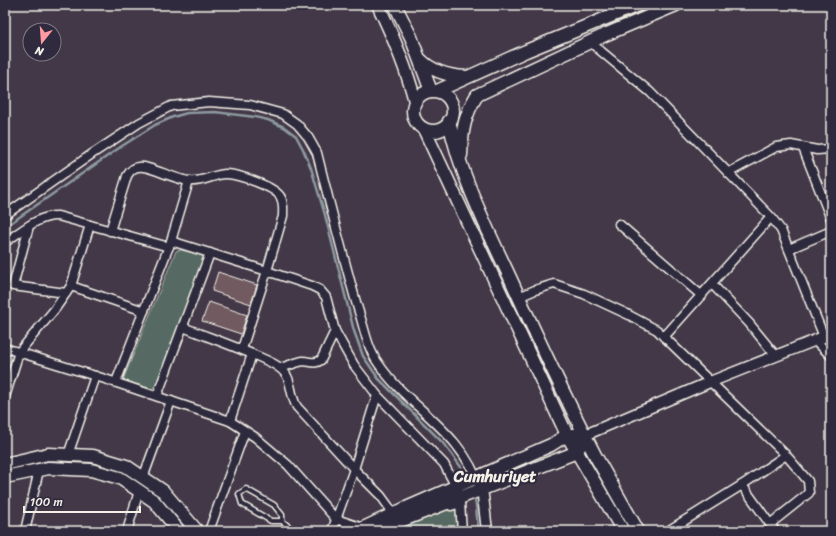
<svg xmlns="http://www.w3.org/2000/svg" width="836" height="536" font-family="Sriracha,sans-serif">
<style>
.green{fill:#576b64;stroke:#a6aea6}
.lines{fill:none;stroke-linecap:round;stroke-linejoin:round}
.stream{stroke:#8d9ba0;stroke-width:2.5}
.building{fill:#715a61;stroke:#f4f1e8}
.service-casing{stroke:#f4f1e8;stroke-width:7}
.minor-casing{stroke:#f4f1e8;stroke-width:11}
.tertiary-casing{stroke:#f4f1e8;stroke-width:13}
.secondary-casing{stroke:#f4f1e8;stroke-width:15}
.service{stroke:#2f2a3d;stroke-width:4}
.minor{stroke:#2f2a3d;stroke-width:8}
.tertiary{stroke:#2f2a3d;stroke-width:10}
.secondary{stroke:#2f2a3d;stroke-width:12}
.labels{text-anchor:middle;stroke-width:4;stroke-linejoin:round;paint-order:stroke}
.district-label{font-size:16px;font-weight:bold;fill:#f4f1e8;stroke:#2f2a3d}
</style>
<rect width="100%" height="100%" fill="#433848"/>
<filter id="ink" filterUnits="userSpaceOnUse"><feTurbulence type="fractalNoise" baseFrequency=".025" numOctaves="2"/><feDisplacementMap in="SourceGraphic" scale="8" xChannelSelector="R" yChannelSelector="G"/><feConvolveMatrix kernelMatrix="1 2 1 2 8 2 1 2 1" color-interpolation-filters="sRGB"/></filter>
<g filter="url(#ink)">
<g class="green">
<polygon points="181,250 202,255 205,258 156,385 152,389 123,380 176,251"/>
<polygon points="458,505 461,531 399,531 400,529"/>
</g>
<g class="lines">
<g class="stream">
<polyline points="5,227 122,146 155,125 173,117 187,113 215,112 255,117 268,120 284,127 296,136 303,149 311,168 325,215 354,331 363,356 378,378 443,443 461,467"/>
<polyline points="475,501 476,505 478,531"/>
</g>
</g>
<g class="building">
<polygon points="218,272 257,285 251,304 212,291"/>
<polygon points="209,302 247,315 241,334 202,321"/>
</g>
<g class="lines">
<defs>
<polyline id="service" points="282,521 282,515 274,505 246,489 239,494 242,504 271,521 282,521 294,531"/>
<g id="minor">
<polyline points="590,42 650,92 771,217 781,230 824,337"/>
<polyline points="803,148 831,219"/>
<polyline points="728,173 776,147 791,145 817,150 831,149"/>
<path d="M 5,215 L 92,154 L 139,123 L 171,106 L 209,102 L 250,105 L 283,114 L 297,124 L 308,137 L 317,153 C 330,205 343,257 358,309 C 364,326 367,348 378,363 C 409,409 463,431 480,489"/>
<polyline points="619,224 702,296"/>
<polyline points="29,226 13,286 66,293"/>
<path d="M 110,231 L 127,176 C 132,167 138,165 148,168 C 159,171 179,180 189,181 C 202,183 214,174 226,174 C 237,174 277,187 281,198 C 284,204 283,210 283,216 L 267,271 L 242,349"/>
<polyline points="171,241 267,271 312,286 320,290 326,297 335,331 354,365 377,395 444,464 458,491"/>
<path d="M 5,242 C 21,232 38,215 58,216 L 169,247"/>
<polyline points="789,249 831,231"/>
<polyline points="712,284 749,323 776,356"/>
<polyline points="71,286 144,311"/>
<polyline points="519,297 535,290 554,284 584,294 627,314 657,330 786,455 808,481 809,493 770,524"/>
<path d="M 183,327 C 208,337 234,346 259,357 C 268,361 279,365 285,373 C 292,381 290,396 297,407 L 354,469 L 381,496 L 394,514"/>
<polyline points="664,337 771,217"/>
<polyline points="816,341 831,356"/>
<polyline points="5,348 105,379 230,421 255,437 288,465 336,519 363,528"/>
<path d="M 280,368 C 287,366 297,362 303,361 C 310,361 315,365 321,360 L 335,331"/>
<polyline points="116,382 171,241 189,181"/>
<polyline points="157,396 210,253"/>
<polyline points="5,397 19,352 55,309 71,286 90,225"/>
<polyline points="230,421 252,354"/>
<polyline points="68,455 95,376"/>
<polyline points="143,478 171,401"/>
<polyline points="742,485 775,531"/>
<polyline points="451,506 460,503 462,531"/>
<polyline points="671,529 742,485 786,455"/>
<polyline points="25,531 39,470"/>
<polyline points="127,531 139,491"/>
<polyline points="209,531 245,431"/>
<polyline points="332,531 354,469 377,395"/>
</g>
<g id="tertiary">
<polyline points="585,435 710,382 831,334"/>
<polyline points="480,489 483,496 487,531"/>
</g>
<g id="secondary">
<path d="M 378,5 C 393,36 406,67 415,101"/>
<polyline points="395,5 411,37 431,91"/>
<path d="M 420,59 C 432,72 449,76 466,77"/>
<polyline points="437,91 526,51 638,5"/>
<circle cx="433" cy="111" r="20"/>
<path d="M 449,121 C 460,176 489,232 512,282 C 539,341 566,400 596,457 C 610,482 624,506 638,531"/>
<polyline points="424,129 567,435 623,531"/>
<path d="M 461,155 C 462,131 464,116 477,95 L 607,34 L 676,5"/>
<polyline points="5,464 48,454 93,456 126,466 163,491 197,531"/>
<polyline points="5,477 49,468 91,470 120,478 154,501 179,531"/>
<polyline points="357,531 404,509 551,445 567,435 585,435 577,452 375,531"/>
</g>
</defs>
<use href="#service" class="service-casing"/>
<use href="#minor" class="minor-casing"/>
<use href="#tertiary" class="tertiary-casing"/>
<use href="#secondary" class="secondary-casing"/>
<use href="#service" class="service"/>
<use href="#minor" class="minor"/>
<use href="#tertiary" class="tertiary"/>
<use href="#secondary" class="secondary"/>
</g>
</g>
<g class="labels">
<g class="district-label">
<text x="495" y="482">Cumhuriyet</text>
</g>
</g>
<rect width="836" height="536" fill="none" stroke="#2f2a3d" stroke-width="20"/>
<rect x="10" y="10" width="816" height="516" fill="none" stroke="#f4f1e8" stroke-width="1.5" filter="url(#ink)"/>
<g transform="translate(42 42) rotate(197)"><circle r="19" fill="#2f2a3d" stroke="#7e7a81"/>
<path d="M0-3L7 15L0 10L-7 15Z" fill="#ff9aa2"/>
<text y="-6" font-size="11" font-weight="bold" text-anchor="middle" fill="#f4f1e8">N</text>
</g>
<path d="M24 506v6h116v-6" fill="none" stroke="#f4f1e8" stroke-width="2"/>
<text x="30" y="506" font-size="12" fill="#f4f1e8" stroke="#2f2a3d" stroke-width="3" paint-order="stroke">100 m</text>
</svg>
